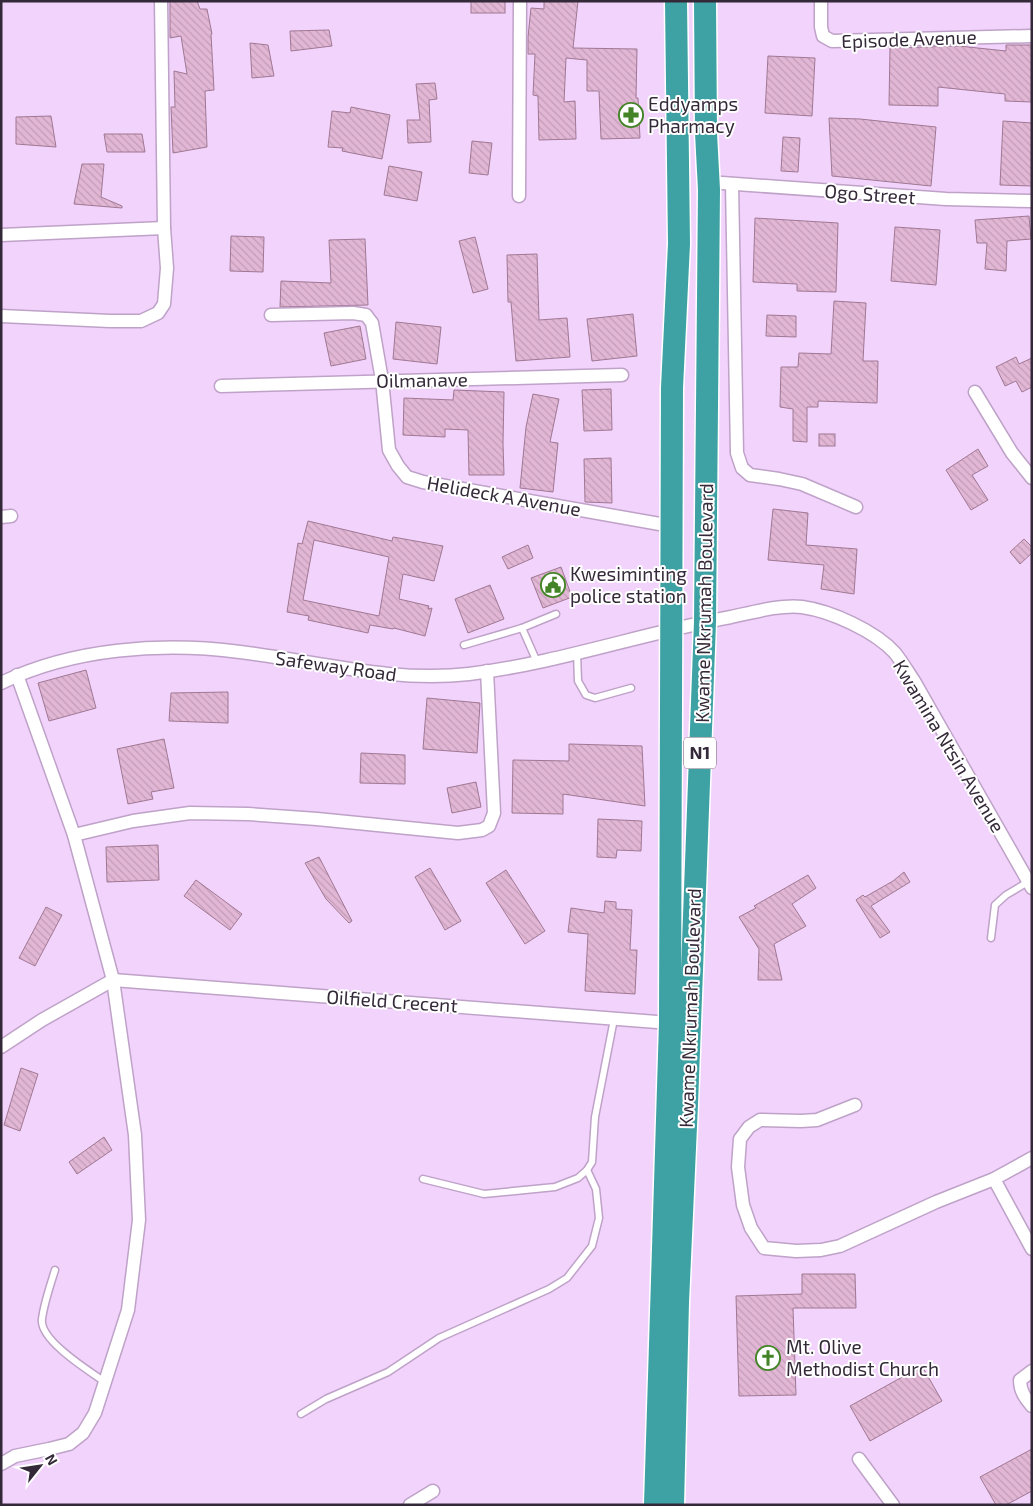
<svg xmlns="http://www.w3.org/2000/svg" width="1033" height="1506" font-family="'Exo 2',sans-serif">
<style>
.building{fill:url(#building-back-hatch);stroke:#a07894;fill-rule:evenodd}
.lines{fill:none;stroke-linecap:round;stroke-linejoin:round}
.lane-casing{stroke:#bfa2c8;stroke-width:9}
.street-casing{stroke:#bfa2c8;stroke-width:15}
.highway-casing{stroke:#fff;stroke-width:25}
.lane{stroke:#fff;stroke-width:6}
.street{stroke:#fff;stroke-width:12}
.highway{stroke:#3ea2a4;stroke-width:22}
.labels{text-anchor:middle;stroke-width:4;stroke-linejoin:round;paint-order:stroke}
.shield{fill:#fff;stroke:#716974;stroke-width:1}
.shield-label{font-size:18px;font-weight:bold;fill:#342938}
.street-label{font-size:19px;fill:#342938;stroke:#fff}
.poi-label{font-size:19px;fill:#342938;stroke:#fff;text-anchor:start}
</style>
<defs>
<pattern id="building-back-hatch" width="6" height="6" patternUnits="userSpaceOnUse" patternTransform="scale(1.25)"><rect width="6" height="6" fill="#e2b7d5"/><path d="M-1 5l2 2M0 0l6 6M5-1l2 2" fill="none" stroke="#c29db8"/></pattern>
</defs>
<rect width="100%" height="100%" fill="#f1d3fb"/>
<g class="building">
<polygon points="170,1 197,1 200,9 207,9 212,34 211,34 214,90 205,91 207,147 173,153 171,107 175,107 174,71 187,74 181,36 170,38"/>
<rect x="471" y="1" width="34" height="12"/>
<polygon points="544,1 578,1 573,48 637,49 636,98 638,98 640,138 601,139 599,91 587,91 587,60 566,58 564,102 575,101 576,139 539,140 538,96 533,95 535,54 528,54 528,37 531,8 544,9"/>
<polygon points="329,30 332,46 291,51 290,31"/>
<polygon points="250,43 268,45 274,76 252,78"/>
<polygon points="1006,45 1032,45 1032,102 1005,101 1005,94 938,87 938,106 889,105 890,48 959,46 1006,51"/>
<polygon points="768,56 815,58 812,116 765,113"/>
<polygon points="435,83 437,99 429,100 431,142 408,143 407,120 420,120 416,84"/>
<polygon points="351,107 390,115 382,159 342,151 343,148 328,147 332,111 350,113"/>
<polygon points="51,116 56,147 16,144 16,117"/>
<polygon points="829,118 860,119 936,127 931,186 832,176"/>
<polygon points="1003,121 1032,123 1032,186 1000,185"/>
<polygon points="104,134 142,134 145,152 107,152"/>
<polygon points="783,137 800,138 798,172 781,171"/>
<polygon points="472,141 492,143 488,175 469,173"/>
<polygon points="82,164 104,164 101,197 122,206 122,208 74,204"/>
<polygon points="389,166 422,172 417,201 384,195"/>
<polygon points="1029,216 1031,239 1007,241 1006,271 985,269 987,243 977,243 975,220"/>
<polygon points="755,218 838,223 836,292 797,291 797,284 753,282"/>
<polygon points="895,227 940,230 936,285 891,281"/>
<polygon points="231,236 264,237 263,272 230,271"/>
<polygon points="475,237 488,289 473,293 459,241"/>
<polygon points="365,239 368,305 280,307 281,281 331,283 329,240"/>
<polygon points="537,254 539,320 567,318 570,357 516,361 511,302 508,302 507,255"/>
<polygon points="834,301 866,303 863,361 878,361 877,403 818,401 818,407 807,407 807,442 793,441 793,409 780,407 781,367 798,367 799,353 831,354"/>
<polygon points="633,314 637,356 592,361 587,319"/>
<polygon points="767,315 796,316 796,337 766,336"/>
<polygon points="396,322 441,327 437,364 393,359"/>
<polygon points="360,326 366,359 331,366 324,333"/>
<polygon points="1016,357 1019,364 1032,358 1032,387 1022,392 1016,381 1005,386 996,367"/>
<polygon points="611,389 612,430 584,431 582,390"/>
<polygon points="454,390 504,392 503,443 504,475 469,475 468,430 445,429 445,437 403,435 404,398 453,400"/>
<polygon points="533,394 559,399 550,442 558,443 553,492 520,488 526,427"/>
<rect x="819" y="434" width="16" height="12"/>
<polygon points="978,449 988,466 972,475 988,500 971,510 946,470"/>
<polygon points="611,458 612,503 585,502 584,459"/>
<polygon points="773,509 808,513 806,545 857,549 854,594 821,589 824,565 768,560"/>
<path d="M 308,521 L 392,541 L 393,537 L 443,546 L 434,581 L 403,574 L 399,599 L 429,606 L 428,609 L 432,608 L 425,636 L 394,628 L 393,629 L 370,625 L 368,633 L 308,620 L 309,616 L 287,612 L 298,543 L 302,544 ZM 314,540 L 389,557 L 379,616 L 303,600 Z"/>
<polygon points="1024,539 1032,547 1032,553 1020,564 1010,552"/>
<polygon points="528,545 533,558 508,569 502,557"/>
<polygon points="561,567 572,597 543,608 531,578"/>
<polygon points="490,585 504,619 468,633 455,599"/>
<polygon points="86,670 96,708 49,721 38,683"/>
<polygon points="228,692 228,723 169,721 171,693"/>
<polygon points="427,698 480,703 477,753 423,749"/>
<polygon points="164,739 174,788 151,792 153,799 128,804 117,749"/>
<polygon points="569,744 642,746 645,806 563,794 563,814 512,813 513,760 569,761"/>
<polygon points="361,753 405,755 405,784 360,783"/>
<polygon points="476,782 481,807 452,813 447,788"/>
<polygon points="598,819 642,821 641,851 617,850 616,858 597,857"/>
<polygon points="158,845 159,880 107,882 106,847"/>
<polygon points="319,857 352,921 349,923 326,899 305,863"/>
<polygon points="430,868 461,921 445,930 415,877"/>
<polygon points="506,870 545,931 525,944 486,883"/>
<polygon points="904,872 910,882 871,906 890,932 880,938 856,900 863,895 865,897 893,881"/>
<polygon points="808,875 816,888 792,904 806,926 774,944 782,980 758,980 759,949 739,917 756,908 754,906"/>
<polygon points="196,880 242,914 230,930 184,896"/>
<polygon points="605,901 616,902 616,909 632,910 630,950 637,950 635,994 585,991 588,934 568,932 571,908 604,913"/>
<polygon points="46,907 62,915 35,966 19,958"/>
<polygon points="21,1068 38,1074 20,1131 4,1125"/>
<polygon points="104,1137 112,1150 77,1174 69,1162"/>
<polygon points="802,1274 855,1274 856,1308 793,1308 796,1395 739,1396 736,1296 802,1294"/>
<polygon points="922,1366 942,1401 870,1441 850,1406"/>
<polygon points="1032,1449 1032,1491 1006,1505 996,1505 980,1477"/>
</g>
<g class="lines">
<defs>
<g id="lane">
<polyline points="464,645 522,628"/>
<polyline points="577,653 578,681 586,695 595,698 631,688"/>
<polyline points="537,662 522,628 556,614"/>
<polyline points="991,938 995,905 1006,895 1028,882"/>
<polyline points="423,1179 484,1194 555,1187 578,1178 587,1170 592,1162 595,1117 614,1019"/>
<path d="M 55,1270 C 50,1286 44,1303 42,1319 C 39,1340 89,1371 105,1382"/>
<polyline points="301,1414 326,1399 388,1372 439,1338 549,1289 567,1278 592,1246 599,1218 596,1189 587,1170"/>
</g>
<g id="street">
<polyline points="821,1 821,27 823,36 832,41 1032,36"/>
<polyline points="708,182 946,199 1032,201"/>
<polyline points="732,184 737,453 742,468 750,475 779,479 802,484 856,507"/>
<polyline points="519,196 520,1"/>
<polyline points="1,235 164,228"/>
<polyline points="271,315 353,313 366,315 372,323 382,380 389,450 398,466 407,477 423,482 671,526"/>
<polyline points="1,316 110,321 141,321 158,313 164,304 167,268 164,228 161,1"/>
<polyline points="221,386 622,375"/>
<polyline points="975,392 1012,453 1032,478"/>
<polyline points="1,517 11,516"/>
<path d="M 1,683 C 73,648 162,642 240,652 C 316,661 392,683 469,674 C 558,663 643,633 731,617 C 750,613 782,604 802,607 C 831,611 875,631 895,653 C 902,662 908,672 914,681 L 1032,888"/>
<polyline points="74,835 133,821 190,813 248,814 317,819 458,833 482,830 489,826 494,813 487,671"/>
<polyline points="113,980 670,1023"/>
<polyline points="1,1047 42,1020 113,980"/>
<polyline points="855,1105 817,1120 801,1121 760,1120 749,1127 740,1139 738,1167 743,1205 751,1228 764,1248 796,1251 821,1250 840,1246 936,1202 994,1179 1032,1158"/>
<polyline points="994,1179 1032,1249"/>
<path d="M 1032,1371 L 1020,1380 C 1020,1391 1025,1398 1032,1406"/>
<polyline points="859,1459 893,1505"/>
<polyline points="1,1464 15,1456 49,1449 69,1444 83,1433 95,1413 128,1310 139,1220 135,1135 113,980 74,835 17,675"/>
<polyline points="410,1505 433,1491"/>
</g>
<g id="highway">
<polyline points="655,1505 670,1023 672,388 679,244 676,1"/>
<polyline points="673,1505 678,1302 687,1104 705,622 709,190 706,133 705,1"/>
</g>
</defs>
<use href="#lane" class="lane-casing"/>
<use href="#street" class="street-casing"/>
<use href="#highway" class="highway-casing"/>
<use href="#lane" class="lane"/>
<use href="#street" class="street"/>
<use href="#highway" class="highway"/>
</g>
<defs>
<symbol id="pharmacy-ring" viewBox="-11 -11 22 22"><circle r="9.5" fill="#fff" stroke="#438426" stroke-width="1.5"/><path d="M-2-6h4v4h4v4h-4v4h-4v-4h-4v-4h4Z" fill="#438426"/></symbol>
<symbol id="civic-ring" viewBox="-11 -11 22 22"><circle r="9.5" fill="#fff" stroke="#438426" stroke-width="1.5"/><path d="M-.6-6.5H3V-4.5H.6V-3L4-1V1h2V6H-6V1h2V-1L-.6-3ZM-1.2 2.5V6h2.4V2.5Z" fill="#438426"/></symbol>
<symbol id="church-ring" viewBox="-11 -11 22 22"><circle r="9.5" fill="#fff" stroke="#438426" stroke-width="1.5"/><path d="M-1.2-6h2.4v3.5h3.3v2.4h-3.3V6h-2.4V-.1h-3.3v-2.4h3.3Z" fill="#438426"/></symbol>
</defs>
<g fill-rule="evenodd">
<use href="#pharmacy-ring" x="617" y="101" width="28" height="28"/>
<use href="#civic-ring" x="539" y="571" width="28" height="28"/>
<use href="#church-ring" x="754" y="1344" width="28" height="28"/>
</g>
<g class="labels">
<rect class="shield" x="684" y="737.5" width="32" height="31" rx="4"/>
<g class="shield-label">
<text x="700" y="759">N1</text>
</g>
<g class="street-label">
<text transform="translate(909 39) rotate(-2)" y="7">Episode Avenue</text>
<text transform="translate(870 194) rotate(4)" y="7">Ogo Street</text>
<text transform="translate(422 380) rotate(-1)" y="7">Oilmanave</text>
<text transform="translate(504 496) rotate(10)" y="7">Helideck A Avenue</text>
<text transform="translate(704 603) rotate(-89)" y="7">Kwame Nkrumah Boulevard</text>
<text transform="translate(336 666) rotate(8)" y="7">Safeway Road</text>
<text transform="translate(949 746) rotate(59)" y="7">Kwamina Ntsin Avenue</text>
<text transform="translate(392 1001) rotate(4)" y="7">Oilfield Crecent</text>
<text transform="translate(690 1008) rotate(-88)" y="7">Kwame Nkrumah Boulevard</text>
</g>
<g class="poi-label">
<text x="648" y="111">Eddyamps<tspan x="648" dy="22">Pharmacy</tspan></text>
<text x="570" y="581">Kwesiminting<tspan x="570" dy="22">police station</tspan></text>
<text x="786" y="1354">Mt. Olive<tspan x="786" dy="22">Methodist Church</tspan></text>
</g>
</g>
<rect width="1033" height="1506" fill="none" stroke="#342938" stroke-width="5"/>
<g transform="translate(40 1466) rotate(60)" stroke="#ffffff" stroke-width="4" paint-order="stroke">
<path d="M0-4L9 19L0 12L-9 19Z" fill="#342938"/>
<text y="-8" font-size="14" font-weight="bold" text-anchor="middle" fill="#342938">N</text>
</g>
</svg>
